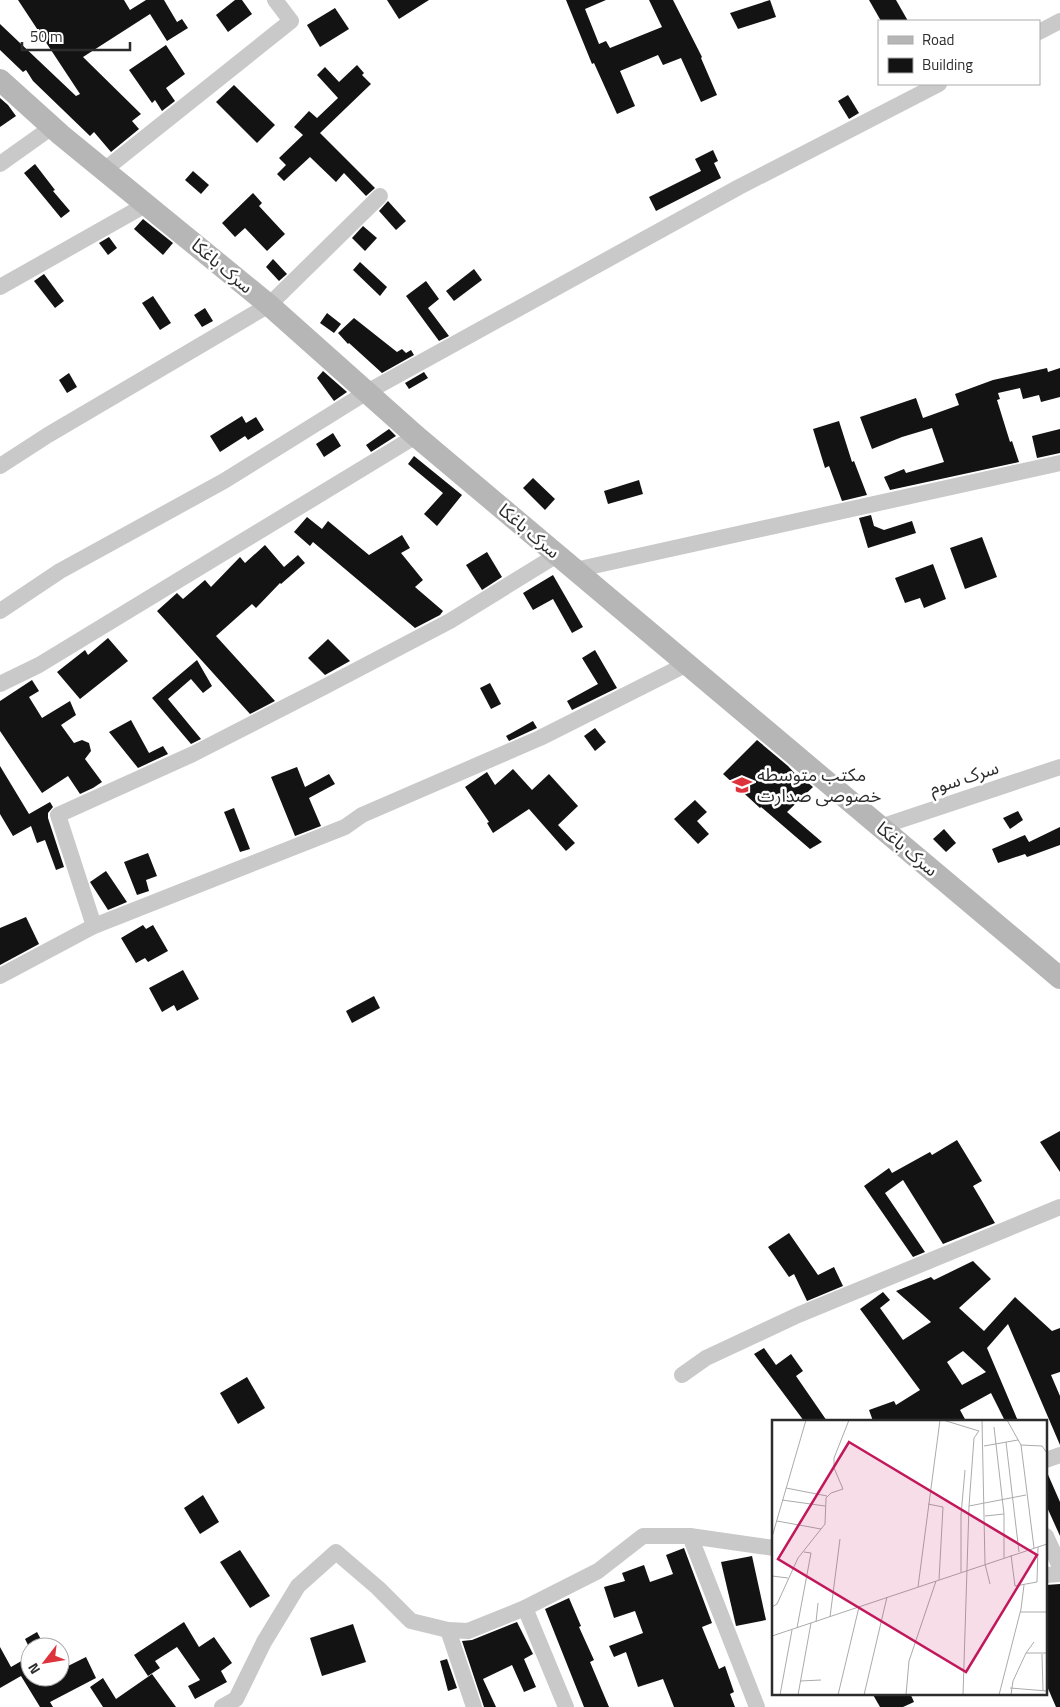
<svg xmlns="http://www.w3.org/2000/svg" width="1060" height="1707" font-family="'Titillium Web','Noto Sans Arabic',sans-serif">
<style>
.building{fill:#131313;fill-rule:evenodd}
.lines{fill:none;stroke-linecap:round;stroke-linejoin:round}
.street{stroke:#c9c9c9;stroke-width:16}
.secondary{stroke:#b6b6b6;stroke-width:22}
.labels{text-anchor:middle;stroke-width:5;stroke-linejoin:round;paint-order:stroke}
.street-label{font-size:18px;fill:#2c2c2c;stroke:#fff}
.poi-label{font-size:18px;fill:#2c2c2c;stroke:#fff;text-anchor:start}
.inset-road{fill:none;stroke:#ababab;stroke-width:1}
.view{fill:#c2185b;fill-opacity:0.15;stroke:#c2185b;stroke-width:2.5}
.inset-edge{fill:none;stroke:#2c2c2c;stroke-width:2.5}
</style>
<rect width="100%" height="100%" fill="#fff"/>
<g class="building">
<polygon points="18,0 124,0 130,10 146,0 164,0 177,22 182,19 188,28 167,41 150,14 83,57 141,114 132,121 139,129 111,152 94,132 90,136 33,81 26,70 23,72 0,50 0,24 76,96 80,94"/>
<polygon points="235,0 242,0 252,14 228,32 216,15"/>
<polygon points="387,0 429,0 399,19"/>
<polygon points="566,0 606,0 585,9 599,44 606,41 610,48 662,27 649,0 673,0 702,57 701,58 717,95 701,102 681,58 663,65 658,55 620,71 635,106 617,114 594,63 592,64"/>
<polygon points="770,0 776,17 738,29 730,13"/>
<polygon points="869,0 896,0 908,21 881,21"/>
<polygon points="335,8 349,29 320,47 307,25"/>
<polygon points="166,45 185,74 166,88 175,101 162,111 155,100 152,103 129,70"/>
<polygon points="357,65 364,73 362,75 371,84 320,133 375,188 366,196 344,173 336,182 310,157 284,181 277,174 286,165 279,158 303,135 294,127 309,111 317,118 338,98 317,75 325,67 339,82"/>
<polygon points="234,85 275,125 257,143 216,102"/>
<polygon points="848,95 859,113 849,119 838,101"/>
<polygon points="0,98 8,105 16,116 0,127"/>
<polygon points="713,150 718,161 714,163 721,178 656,211 649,197 701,171 695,159"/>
<polygon points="35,164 55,190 53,191 70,211 61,218 24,173"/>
<polygon points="193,171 209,185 201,194 185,180"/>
<polygon points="253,193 262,203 259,206 285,234 267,251 245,228 235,237 222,223"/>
<polygon points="388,201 406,221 396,230 379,211"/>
<polygon points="143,219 173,243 163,255 134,229"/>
<polygon points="363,226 377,238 365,251 352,238"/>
<polygon points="109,237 117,248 108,255 99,243"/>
<polygon points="273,259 287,274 279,281 266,267"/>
<polygon points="360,262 387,287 380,296 353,270"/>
<polygon points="474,269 482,280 454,301 446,291"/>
<polygon points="44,274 64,301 55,308 34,281"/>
<polygon points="426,281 439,299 428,308 449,336 439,341 406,296"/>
<polygon points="153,296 171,323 160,330 142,303"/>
<polygon points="205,308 213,321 202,327 194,315"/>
<polygon points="327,313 341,324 334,333 320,323"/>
<polygon points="354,318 397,352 402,349 406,353 411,350 414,355 382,373 349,343 348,344 338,333"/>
<polygon points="1047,368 1048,372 1060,368 1060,397 1041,402 1039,395 1023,399 1020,388 998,393 1000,399 997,400 1010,442 1012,441 1019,462 890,490 884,477 904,469 906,473 944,462 932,428 902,437 872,449 860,417 916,398 923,418 959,405 955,394 993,380"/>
<polygon points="323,371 347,392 334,401 317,378"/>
<polygon points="424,372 428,378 409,389 405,383"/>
<polygon points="69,373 77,387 67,393 59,380"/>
<polygon points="242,416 246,423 256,417 264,430 248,440 245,436 220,452 210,436"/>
<polygon points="839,421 852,462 854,461 867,495 842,501 829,466 825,468 813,429"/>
<polygon points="389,429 396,436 371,452 366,445"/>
<polygon points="1060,429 1060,453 1037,458 1032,436"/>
<polygon points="333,433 341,446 324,457 316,444"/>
<polygon points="414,456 462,495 437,526 424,514 443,493 408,464"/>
<polygon points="533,478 555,499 545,510 523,488"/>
<polygon points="639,480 643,494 608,504 604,491"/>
<polygon points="871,515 874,526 884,530 912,521 916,533 868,548 859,518"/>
<polygon points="307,517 322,529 328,521 369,555 402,535 410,548 401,553 423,580 415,587 443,611 440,615 415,628 313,542 310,546 294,532"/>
<polygon points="982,537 997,577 965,589 950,548"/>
<polygon points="265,545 284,567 298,555 305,563 281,584 280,583 256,608 252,604 216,636 275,701 250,714 157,611 177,593 183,599 205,580 211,587 240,557 245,563"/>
<polygon points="487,552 502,577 482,590 466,565"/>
<polygon points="933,564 946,599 924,608 920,598 905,603 895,578"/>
<polygon points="553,575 583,627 572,633 553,599 533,610 523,593"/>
<polygon points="108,638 128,661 80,699 57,672 85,650 88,655"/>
<polygon points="328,639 350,661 325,675 308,658"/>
<polygon points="595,650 617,688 572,710 567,701 598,684 582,658"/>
<polygon points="197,660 212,686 203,693 191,679 168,699 201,739 191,744 152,698"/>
<polygon points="32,680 39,691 29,697 42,718 70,701 76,715 61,725 74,743 82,740 89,743 91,751 85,759 102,782 93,788 80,794 68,776 42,793 0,731 0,701"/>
<polygon points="490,683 501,704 491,709 480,688"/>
<polygon points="131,720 149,753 163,746 168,754 138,768 109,732"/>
<polygon points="533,721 537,728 509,741 506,736"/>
<polygon points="595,728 606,742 595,751 584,736"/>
<polygon points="757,740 788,766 799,778 800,776 813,787 787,812 822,842 810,849 761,807 760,808 723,774"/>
<polygon points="0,766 29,814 50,802 53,807 48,813 48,818 64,867 56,870 45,840 37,843 31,826 13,836 0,814"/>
<polygon points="297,767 305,787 329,774 335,784 309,798 321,826 295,836 271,777"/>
<polygon points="513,769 532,790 549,774 578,806 558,825 575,843 566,851 529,809 493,833 487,823 489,822 465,787 487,772 495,785"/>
<polygon points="695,800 707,812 697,821 709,834 698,844 674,819"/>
<polygon points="234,808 250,849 240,852 224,812"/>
<polygon points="1018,811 1023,820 1010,829 1003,818"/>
<polygon points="1060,827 1060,845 1027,857 1025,854 998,863 992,849 1025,835 1029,842"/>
<polygon points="944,829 956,843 946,852 933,839"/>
<polygon points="148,853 157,876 146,880 149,891 137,895 124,862"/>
<polygon points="106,871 127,902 108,910 90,882"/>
<polygon points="26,917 39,944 0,965 0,928"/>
<polygon points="143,925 146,929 153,925 168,951 148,962 145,958 136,963 121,938"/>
<polygon points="183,970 199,999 177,1011 174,1005 162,1012 149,988"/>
<polygon points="374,996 380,1008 352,1023 346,1011"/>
<polygon points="1060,1131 1060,1172 1040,1142"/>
<polygon points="957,1140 982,1181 973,1186 995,1223 943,1244 903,1180 885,1193 925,1252 913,1257 864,1186 889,1168 892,1173 930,1152 932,1155"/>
<polygon points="789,1233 818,1275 834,1267 843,1286 807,1301 794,1274 789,1277 768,1247"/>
<path d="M 973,1261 L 991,1279 L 959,1308 L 984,1331 L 1015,1297 L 1052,1331 L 1060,1328 L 1060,1372 L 1051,1375 L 1060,1396 L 1060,1445 L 1008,1324 L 987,1348 L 1018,1421 L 1005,1421 L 991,1393 L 960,1410 L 966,1421 L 873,1421 L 869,1410 L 894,1401 L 896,1405 L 920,1390 L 860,1309 L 883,1292 L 890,1300 L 880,1308 L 903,1340 L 931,1322 L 896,1291 L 931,1277 L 934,1280 ZM 963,1351 L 986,1372 L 962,1385 L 947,1362 Z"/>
<polygon points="764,1348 776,1365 791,1354 803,1371 796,1376 827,1421 804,1421 754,1354"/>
<polygon points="247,1377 265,1408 238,1424 220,1393"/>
<polygon points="1046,1470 1060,1502 1060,1536 1046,1505"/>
<polygon points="203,1495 219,1522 200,1534 184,1508"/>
<polygon points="684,1548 712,1623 702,1627 719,1669 725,1666 734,1692 730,1694 735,1707 674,1707 663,1679 638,1687 626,1652 614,1657 609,1646 643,1633 635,1611 614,1618 604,1587 625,1581 622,1573 644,1565 650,1582 673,1574 666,1555"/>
<polygon points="240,1550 270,1596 250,1608 220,1562"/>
<polygon points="752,1556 766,1620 736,1626 721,1562"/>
<polygon points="1060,1584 1060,1707 1056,1707 1046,1684 1046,1585"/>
<polygon points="569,1598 581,1626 579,1627 594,1660 590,1662 609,1707 584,1707 545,1609"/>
<polygon points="184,1622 199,1647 214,1637 232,1663 221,1671 227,1682 195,1699 188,1686 200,1680 177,1647 155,1661 160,1668 148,1676 134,1655"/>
<polygon points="517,1622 533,1654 524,1659 536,1687 524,1692 512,1665 483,1679 496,1707 484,1707 462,1641 472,1640"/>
<polygon points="353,1624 366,1662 322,1676 310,1638"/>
<polygon points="37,1632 45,1647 29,1647 25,1639"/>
<polygon points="0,1647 11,1667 30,1656 30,1677 60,1677 60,1670 86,1657 96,1678 50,1702 53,1707 40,1707 21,1676 0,1688"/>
<polygon points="447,1659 457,1688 448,1691 440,1661"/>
<polygon points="152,1674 176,1707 103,1707 90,1687 103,1678 116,1699"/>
<polygon points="872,1693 910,1693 914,1702 903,1707 880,1707"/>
</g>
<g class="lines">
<g class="street">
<polyline points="1039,32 1060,21"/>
<polyline points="0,164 52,127"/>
<polyline points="103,171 291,21 275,0"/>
<polyline points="0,287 147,204"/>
<polyline points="0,466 48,435 269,305 380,196"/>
<polyline points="575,570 1060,463"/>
<polyline points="0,611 60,571 224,481 367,392 739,187 939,84"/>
<polyline points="0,684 39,665 416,436"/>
<polyline points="880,827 1060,767"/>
<polyline points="94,926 58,815 193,754 326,686 450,621 557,555"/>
<polyline points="0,976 94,926 345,827 362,815 540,738 687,664"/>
<polyline points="682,1375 706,1358 798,1315 1060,1207"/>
<polyline points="1046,1460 1060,1455"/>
<polyline points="690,1536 757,1707"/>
<polyline points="1046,1536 1060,1567"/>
<polyline points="1046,1575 1060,1574"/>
<polyline points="525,1608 566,1707"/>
<polyline points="448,1630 474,1707"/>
<polyline points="222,1707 236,1699 264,1642 298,1586 336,1552 378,1588 411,1621 448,1630 468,1631 525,1608 598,1571 643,1536 690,1536 774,1548"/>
</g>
<polyline class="secondary" points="0,80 61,135 269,305 416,436 1060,978"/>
</g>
<defs>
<symbol id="school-bare" viewBox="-9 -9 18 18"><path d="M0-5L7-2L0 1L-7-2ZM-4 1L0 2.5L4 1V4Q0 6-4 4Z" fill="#dd333c" stroke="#fff" stroke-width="2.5" paint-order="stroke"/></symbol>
</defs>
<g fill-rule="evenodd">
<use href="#school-bare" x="728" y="771" width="28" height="28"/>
</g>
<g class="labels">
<g class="street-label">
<text transform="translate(222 266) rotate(40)" y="6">سرک باغکا</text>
<text transform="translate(529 531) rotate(40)" y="6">سرک باغکا</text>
<text transform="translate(964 778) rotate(-18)" y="6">سرک سوم</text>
<text transform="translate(907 849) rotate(40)" y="6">سرک باغکا</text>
</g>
<g class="poi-label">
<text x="757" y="781">مکتب متوسطه<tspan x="757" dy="21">خصوصی صدارت</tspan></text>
</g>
</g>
<g transform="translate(772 1420)">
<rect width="275" height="275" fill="#fff"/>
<path class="inset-road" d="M 171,0 L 207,11M 210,0 L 213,144 L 218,164M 235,0 L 249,25 L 262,128M 222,7 L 232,94 L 232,138M 234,22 L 247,132M 249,25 L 270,26 L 275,33M 212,26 L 246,20M 14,68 L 55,76M 10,80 L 53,86M 156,84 L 171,87 L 167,160M 197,86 L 254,75M 213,96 L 232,94M 5,101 L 49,109M 0,117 L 34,0M 239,135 L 243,166 L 265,162 L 266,127M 189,152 L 189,95 L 193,50M 0,156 L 16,158M 146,167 L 168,0M 0,187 L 5,184 L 26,138 L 53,104 L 54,78 L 59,73 L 71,69 L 62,48 L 62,38 L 77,0M 248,192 L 275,192M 58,197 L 68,119M 44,202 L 46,183M 25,208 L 39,133 L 32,132M 0,216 L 275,124M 254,233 L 275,233M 270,234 L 271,271M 28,261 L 49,260M 238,268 L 275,271M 8,275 L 20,210M 26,275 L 39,203M 66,275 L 87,187M 92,275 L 115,177M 134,275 L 137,241 L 164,161M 191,275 L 197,86 L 202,18 L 207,11M 227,275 L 249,189 L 252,165M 239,275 L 241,261 L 254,233 L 262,222"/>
<path class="view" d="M 77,22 L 265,135 L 194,252 L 6,139 Z"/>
<rect width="275" height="275" class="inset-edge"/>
</g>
<rect x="878" y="20" width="162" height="65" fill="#ffffff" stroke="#ababab"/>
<rect x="888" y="36" width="25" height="8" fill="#b6b6b6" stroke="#ababab"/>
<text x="922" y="45" font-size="15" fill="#2c2c2c">Road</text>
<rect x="888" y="58" width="25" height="15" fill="#131313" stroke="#ababab"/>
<text x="922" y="70" font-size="15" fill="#2c2c2c">Building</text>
<g transform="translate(45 1662) rotate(239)"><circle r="24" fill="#ffffff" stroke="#ababab"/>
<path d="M0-4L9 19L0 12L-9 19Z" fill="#dd333c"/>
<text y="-8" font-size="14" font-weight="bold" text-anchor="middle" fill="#2c2c2c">N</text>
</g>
<path d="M22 42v8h108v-8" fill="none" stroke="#2c2c2c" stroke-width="2.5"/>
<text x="30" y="42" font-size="15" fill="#2c2c2c" stroke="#ffffff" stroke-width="4" paint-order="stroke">50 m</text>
</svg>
